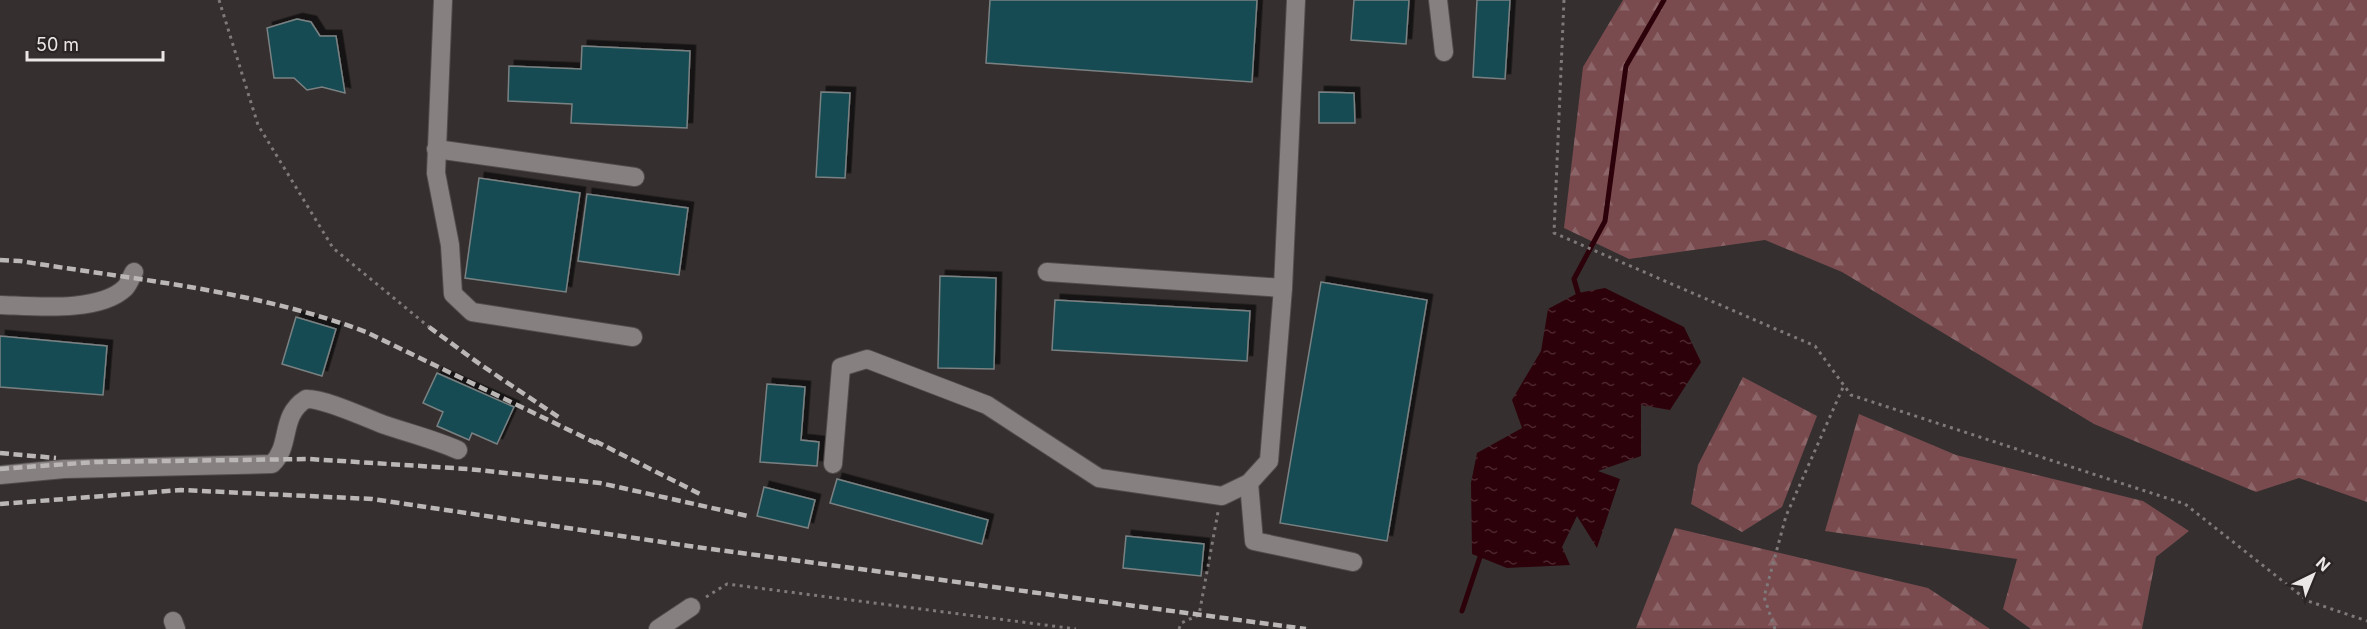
<svg xmlns="http://www.w3.org/2000/svg" width="2367" height="629" font-family="Inter,sans-serif">
<style>
.forest{fill:url(#forest-firs)}
.water{fill:url(#water-ripples)}
.lines{fill:none;stroke-linecap:round;stroke-linejoin:round}
.stream{stroke:#2d010a;stroke-width:5}
.building{fill:#184b53;stroke:#7a8182;stroke-width:1.5;filter:url(#shadow)}
.minor-casing{stroke:#524d4d;stroke-width:20}
.path{stroke:#7f7a7a;stroke-width:3;stroke-dasharray:3 4.5;stroke-linecap:butt}
.minor{stroke:#878081;stroke-width:18}
.rail{stroke:#bbb7b7;stroke-width:4.5;stroke-dasharray:9 4.5;stroke-linecap:butt}
</style>
<defs>
<pattern id="forest-firs" width="22" height="20" patternUnits="userSpaceOnUse" patternTransform="scale(1.5)"><rect width="22" height="20" fill="#794b4f"/><path d="M5 1l3.5 6h-7zM16 11l3.5 6h-7z" fill="#8c6568"/></pattern>
<pattern id="water-ripples" width="26" height="14" patternUnits="userSpaceOnUse" patternTransform="scale(1.5)"><rect width="26" height="14" fill="#2d010a"/><path d="M2 4q2-2 4 0t4 0M15 11q2-2 4 0t4 0" fill="none" stroke="#4c262e"/></pattern>
<filter id="shadow"><feDropShadow dx="5.5" dy="-5.5" stdDeviation="0" flood-color="#0009"/></filter>
</defs>
<rect width="100%" height="100%" fill="#352f2f"/>
<g class="forest">
<polygon points="1623,0 2367,0 2367,502 2299,478 2256,492 2094,424 1842,272 1765,240 1629,259 1564,228 1583,67"/>
<polygon points="1743,377 1817,416 1782,507 1742,532 1691,504 1698,465"/>
<polygon points="1859,414 1956,455 2143,501 2189,531 2156,557 2142,629 2031,629 2003,609 2017,559 1825,531"/>
<polygon points="1675,528 1928,588 1990,629 1636,628"/>
</g>
<polygon class="water" points="1605,288 1684,327 1701,362 1670,410 1641,405 1641,456 1598,471 1620,479 1597,548 1577,516 1562,547 1570,565 1507,568 1472,554 1471,483 1477,453 1522,428 1512,400 1541,351 1548,309 1578,293"/>
<g class="lines">
<g class="stream">
<polyline points="1578,293 1574,279 1605,221 1626,66 1664,0"/>
<polyline points="1462,611 1480,557"/>
</g>
</g>
<g class="building">
<polygon points="990,0 1257,0 1252,82 986,63"/>
<polygon points="1354,0 1409,0 1406,44 1351,40"/>
<polygon points="1477,0 1510,0 1505,79 1473,77"/>
<polygon points="297,19 311,22 320,36 336,36 345,93 322,87 307,90 294,78 274,78 267,28"/>
<polygon points="582,46 690,51 687,128 571,123 572,104 508,101 509,66 581,69"/>
<polygon points="821,92 850,93 845,178 816,177"/>
<polygon points="1319,92 1354,93 1355,123 1319,123"/>
<polygon points="479,178 580,193 566,292 465,278"/>
<polygon points="587,194 688,208 679,275 578,261"/>
<polygon points="940,276 996,278 994,369 938,368"/>
<polygon points="1321,282 1427,300 1387,541 1280,523"/>
<polygon points="1055,300 1250,311 1247,361 1052,350"/>
<polygon points="296,317 336,329 322,376 282,364"/>
<polygon points="0,336 107,346 103,395 0,387"/>
<polygon points="437,373 514,407 497,444 472,433 469,440 437,426 443,412 423,403"/>
<polygon points="767,384 805,387 801,440 819,442 817,466 760,462"/>
<polygon points="837,479 988,520 982,544 830,503"/>
<polygon points="764,487 815,500 808,528 757,516"/>
<polygon points="1126,536 1204,544 1201,576 1123,568"/>
</g>
<g class="lines">
<defs>
<g id="minor">
<polyline points="443,0 436,173 450,245 453,294 472,312 633,337"/>
<polyline points="1438,0 1444,52"/>
<polyline points="436,149 635,177"/>
<polyline points="1047,272 1283,288"/>
<path d="M 0,305 C 33,306 99,313 125,288 C 129,284 131,277 134,272"/>
<polyline points="833,464 841,367 867,359 987,405 1099,478 1222,496 1249,483 1269,461 1283,288 1296,0"/>
<path d="M 0,475 L 64,469 L 272,464 C 292,445 279,416 306,399 C 323,398 364,417 382,424 C 408,433 433,439 458,450"/>
<polyline points="1249,483 1254,541 1353,562"/>
<polyline points="173,621 176,629"/>
<polyline points="658,629 691,607"/>
</g>
</defs>
<use href="#minor" class="minor-casing"/>
<g class="path">
<polyline points="219,0 258,125 333,248 429,327"/>
<polyline points="1564,0 1554,233 1815,346 1851,395 2185,504 2308,601 2367,621"/>
<polyline points="706,597 727,584 1076,629"/>
<polyline points="1179,629 1181,623 1199,615 1218,512"/>
<polyline points="1775,629 1764,597 1786,516 1844,385"/>
</g>
<use href="#minor" class="minor"/>
<g class="rail">
<path d="M 0,260 L 20,261 C 136,280 255,290 366,332 L 600,445"/>
<polyline points="429,327 481,365 560,418"/>
<polyline points="595,441 702,495"/>
<polyline points="0,453 56,458"/>
<polyline points="0,469 95,462 309,459 468,469 600,483 748,516"/>
<polyline points="0,504 181,490 372,499 689,546 1306,629"/>
</g>
</g>
<g transform="translate(2313 575) rotate(43)" stroke="#2b2525" stroke-width="4.5" paint-order="stroke">
<path d="M0-4.5L10 22L0 15L-10 22Z" fill="#ebe7e7"/>
<text y="-9" font-size="16" font-weight="bold" text-anchor="middle" fill="#ebe7e7">N</text>
</g>
<path d="M27 51v9h136v-9" fill="none" stroke="#ebe7e7" stroke-width="3"/>
<text x="36" y="51" font-size="18" fill="#ebe7e7" stroke="#2b2525" stroke-width="4.5" paint-order="stroke">50 m</text>
</svg>
